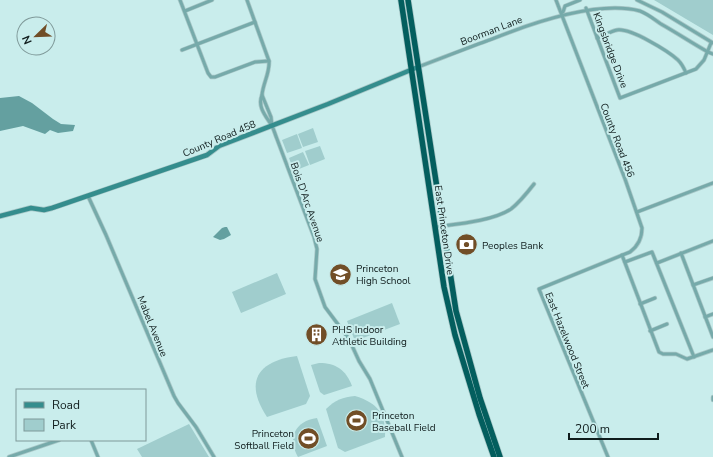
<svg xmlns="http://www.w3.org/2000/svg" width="713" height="457" font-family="'Nunito Sans',sans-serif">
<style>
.green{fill:#a0cdcd}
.water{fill:#64a0a0}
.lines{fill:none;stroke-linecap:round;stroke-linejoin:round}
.street-casing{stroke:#a8c7c7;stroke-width:4.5}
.secondary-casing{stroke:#a8c7c7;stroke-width:6}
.highway-casing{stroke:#a8c7c7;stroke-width:7}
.street{stroke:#76aaaa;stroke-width:3}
.secondary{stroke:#348d8d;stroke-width:4.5}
.highway{stroke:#035e5e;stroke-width:5.5}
.labels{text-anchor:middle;stroke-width:4;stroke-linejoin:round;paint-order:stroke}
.street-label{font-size:10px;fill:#0f1c1c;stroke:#c9edec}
.poi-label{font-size:10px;fill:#0f1c1c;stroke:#c9edec;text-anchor:start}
</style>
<rect width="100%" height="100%" fill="#c9edec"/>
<g class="green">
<polygon points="654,0 713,0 713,35"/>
<polygon points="313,128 318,142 303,147 298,134"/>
<polygon points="297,134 302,148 287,153 282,140"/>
<polygon points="320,146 325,159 310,165 305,151"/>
<polygon points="303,152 309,165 294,171 289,158"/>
<polygon points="277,273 286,294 241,313 232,292"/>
<polygon points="392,303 400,324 355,341 347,321"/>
<path d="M 297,356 L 310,396 L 306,404 L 267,417 C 244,382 257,361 297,356 Z"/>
<path d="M 319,363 C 336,363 346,370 352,386 L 324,395 L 320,392 L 311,365 Z"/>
<path d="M 355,396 C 378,403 386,414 385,437 L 345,452 L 338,448 L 326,409 C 335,400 343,397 355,396 Z"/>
<path d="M 317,418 L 327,446 L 298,457 C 287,438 295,421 317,418 Z"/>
<polygon points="189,424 209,457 142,457 137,449"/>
</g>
<g class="water">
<polygon points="19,96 32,103 53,119 61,124 75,125 73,131 58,133 50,130 45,134 23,126 0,131 0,98"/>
<polygon points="225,227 227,227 231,235 224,239 220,240 213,237 222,228"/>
</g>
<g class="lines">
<defs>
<g id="street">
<polyline points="180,0 208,73 211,77 215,77 255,62 269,61"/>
<path d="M 247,0 L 269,61 C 270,73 263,83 262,95"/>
<path d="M 556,0 L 625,179 L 642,228 C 642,238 638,246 630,252 L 539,289 L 608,457"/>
<polyline points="637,0 662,12 713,43"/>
<polyline points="586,8 620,98 696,69 704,60 711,43"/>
<polyline points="185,11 212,0"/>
<polyline points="563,12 565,6 580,0"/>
<path d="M 597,38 C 603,36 611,31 617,30 C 631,28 668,51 678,60 C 682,64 684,68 686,73"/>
<polyline points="182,50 255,22"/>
<path d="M 418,67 C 442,58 467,48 492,39 C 532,23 598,0 640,11 C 648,14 655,20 661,24 C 677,33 692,43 708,52 L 713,54"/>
<path d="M 272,126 L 271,117 L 262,95 C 257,107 266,116 272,126 C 274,130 275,134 277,139 L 314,237 L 317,249 L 315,279 L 325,307 L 349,339 L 359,361 L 370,379 L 402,457"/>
<polyline points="88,196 106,235 174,396 178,403 196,427 214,457"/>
<polyline points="637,212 713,183"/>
<path d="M 435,227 C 457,224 493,221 511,209 C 520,202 527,193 534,184"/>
<polyline points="681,253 713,337"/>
<polyline points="622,255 659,352 663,354 676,354 687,359 713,350"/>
<polyline points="625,262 652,252 694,357"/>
<polyline points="657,263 713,241"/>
<polyline points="693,285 713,278"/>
<polyline points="640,304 655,298"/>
<polyline points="705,317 713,314"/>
<polyline points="650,331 667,324"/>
<polyline points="713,397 713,400"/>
<polyline points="91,440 98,457"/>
<polyline points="9,457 59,440"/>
</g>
<polyline id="secondary" points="0,216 31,208 44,210 52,208 207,155 219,146 328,104 418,67"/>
<g id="highway">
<polyline points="401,0 444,287 455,335 479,414 494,457"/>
<polyline points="408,0 456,311 480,398 500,457"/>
</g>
</defs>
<use href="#street" class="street-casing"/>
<use href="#secondary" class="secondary-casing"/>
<use href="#highway" class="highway-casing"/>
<use href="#street" class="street"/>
<use href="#secondary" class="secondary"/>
<use href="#highway" class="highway"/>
</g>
<defs>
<symbol id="bank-disc" viewBox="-11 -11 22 22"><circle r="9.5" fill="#714e27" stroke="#c9edec"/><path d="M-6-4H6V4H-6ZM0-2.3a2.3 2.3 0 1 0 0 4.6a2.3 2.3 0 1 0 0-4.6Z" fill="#fff"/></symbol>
<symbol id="school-disc" viewBox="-11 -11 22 22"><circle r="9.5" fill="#714e27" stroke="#c9edec"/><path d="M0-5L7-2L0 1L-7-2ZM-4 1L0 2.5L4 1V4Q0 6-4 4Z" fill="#fff"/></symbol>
<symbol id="building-disc" viewBox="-11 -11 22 22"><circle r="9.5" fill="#714e27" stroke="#c9edec"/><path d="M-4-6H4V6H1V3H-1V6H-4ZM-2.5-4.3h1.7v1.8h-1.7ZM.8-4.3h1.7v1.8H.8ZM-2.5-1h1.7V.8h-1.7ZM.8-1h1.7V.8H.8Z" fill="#fff"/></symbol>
<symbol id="stadium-disc" viewBox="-11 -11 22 22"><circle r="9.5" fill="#714e27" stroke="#c9edec"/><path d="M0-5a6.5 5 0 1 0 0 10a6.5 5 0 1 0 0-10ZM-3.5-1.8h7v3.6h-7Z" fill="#fff"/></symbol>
</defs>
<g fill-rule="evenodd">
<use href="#bank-disc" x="454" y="232" width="25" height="25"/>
<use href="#school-disc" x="328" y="262" width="25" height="25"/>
<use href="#building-disc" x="304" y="322" width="25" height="25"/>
<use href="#stadium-disc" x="344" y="408" width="25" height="25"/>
<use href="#stadium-disc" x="296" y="426" width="25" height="25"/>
</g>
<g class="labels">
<g class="street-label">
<text transform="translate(491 30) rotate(-21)" y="4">Boorman Lane</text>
<text transform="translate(611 50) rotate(69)" y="4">Kingsbridge Drive</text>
<text transform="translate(219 138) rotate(-23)" y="4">County Road 458</text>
<text transform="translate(618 140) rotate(69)" y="4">County Road 456</text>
<text transform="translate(308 202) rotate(71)" y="4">Bois D'Arc Avenue</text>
<text transform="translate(445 230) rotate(82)" y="4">East Princeton Drive</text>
<text transform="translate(153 326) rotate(68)" y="4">Mabel Avenue</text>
<text transform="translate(568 340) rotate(68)" y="4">East Hazelwood Street</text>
</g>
<g class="poi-label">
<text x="482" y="249">Peoples Bank</text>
<text x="356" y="272">Princeton<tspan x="356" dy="12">High School</tspan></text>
<text x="332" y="333">PHS Indoor<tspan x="332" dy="12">Athletic Building</tspan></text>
<text x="372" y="419">Princeton<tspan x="372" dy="12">Baseball Field</tspan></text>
<text x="294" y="437" text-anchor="end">Princeton<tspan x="294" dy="12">Softball Field</tspan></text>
</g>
</g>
<rect x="16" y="389" width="130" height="52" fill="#c9edec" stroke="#7f9999"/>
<rect x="24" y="402" width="20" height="6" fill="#348d8d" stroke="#7f9999"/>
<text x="52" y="409" font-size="12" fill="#0f1c1c">Road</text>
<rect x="24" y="419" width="20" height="12" fill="#a0cdcd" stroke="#7f9999"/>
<text x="52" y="429" font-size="12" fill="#0f1c1c">Park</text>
<g transform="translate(36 36) rotate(247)"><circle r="19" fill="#c9edec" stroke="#7f9999"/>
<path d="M0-3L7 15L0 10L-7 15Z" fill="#714e27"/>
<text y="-6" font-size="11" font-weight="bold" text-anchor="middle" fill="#0f1c1c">N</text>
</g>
<path d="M569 433v6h89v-6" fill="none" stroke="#0f1c1c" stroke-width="2"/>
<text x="575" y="433" font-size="12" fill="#0f1c1c" stroke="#c9edec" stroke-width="3" paint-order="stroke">200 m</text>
</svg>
